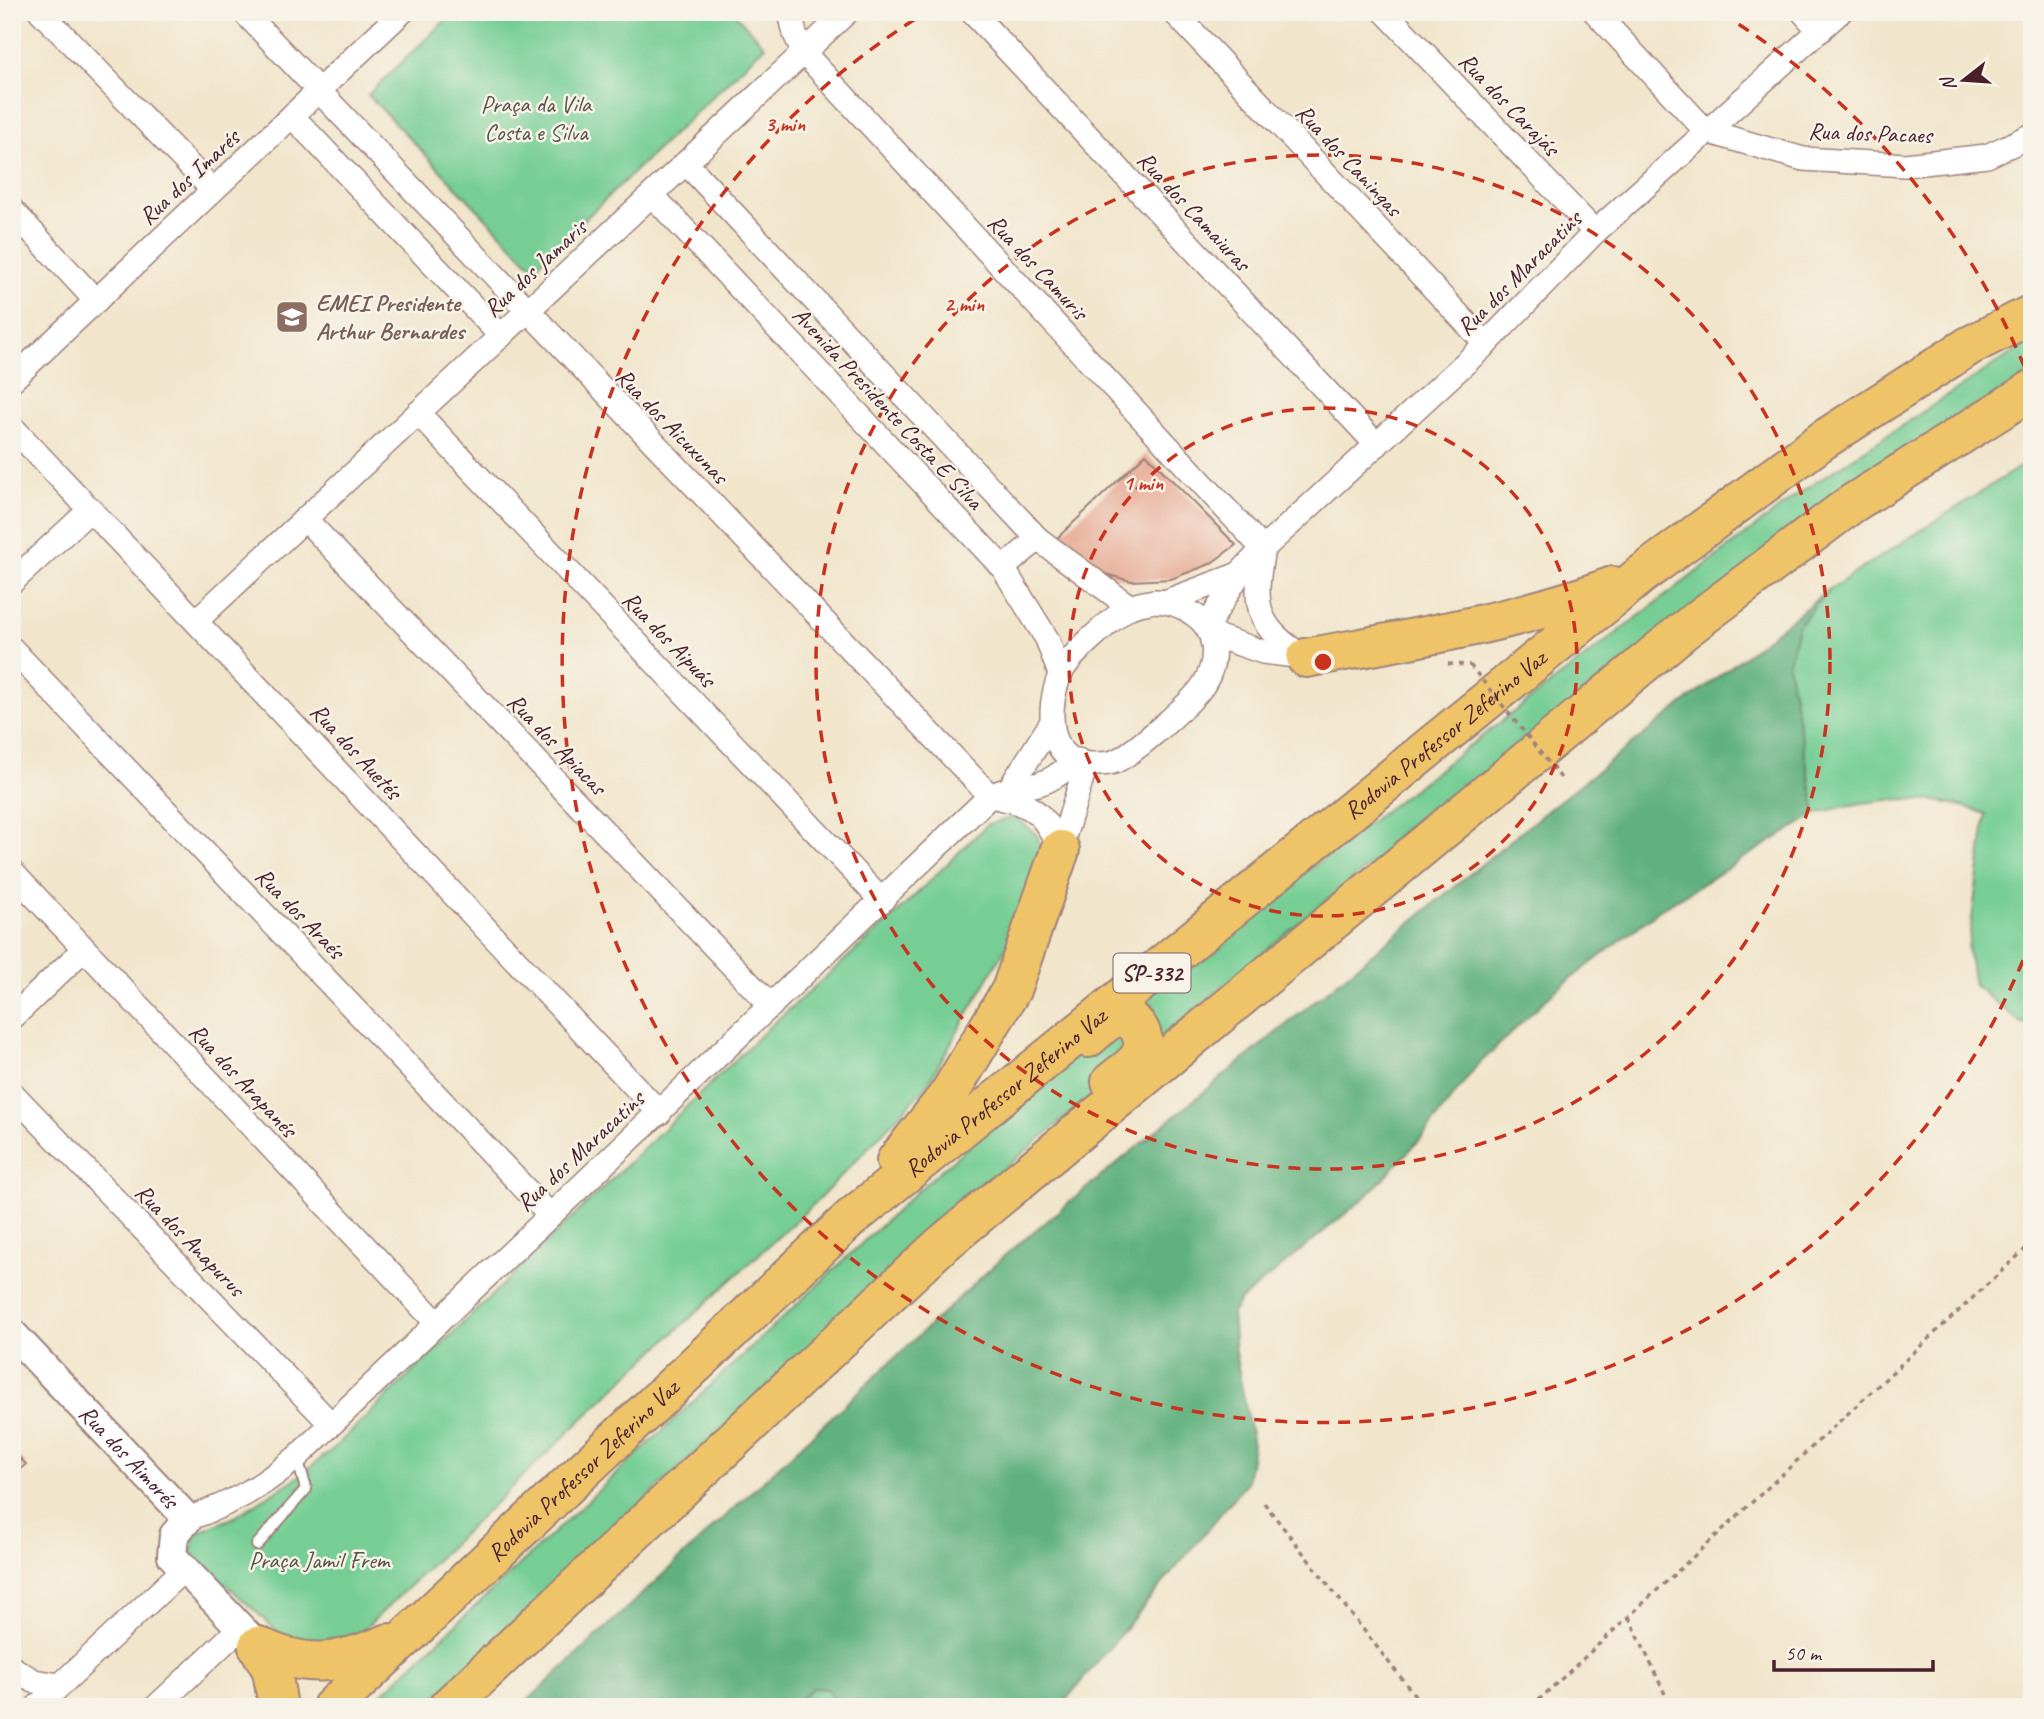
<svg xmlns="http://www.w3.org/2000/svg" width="2044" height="1719" font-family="Caveat,sans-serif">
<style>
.green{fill:#76ce94;stroke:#607660;stroke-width:2}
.forest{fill:#60b17e;stroke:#556854;stroke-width:2}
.building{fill:#e5a38c}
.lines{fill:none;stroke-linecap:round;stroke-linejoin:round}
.service-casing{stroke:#9e827b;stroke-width:14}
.minor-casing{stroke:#9e827b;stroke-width:26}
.tertiary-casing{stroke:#9e827b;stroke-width:32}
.motorway-casing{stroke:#9e827b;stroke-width:42}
.path{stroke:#9e827b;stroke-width:3.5;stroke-dasharray:5 5;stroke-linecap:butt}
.service{stroke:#fff;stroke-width:10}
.minor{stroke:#fff;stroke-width:23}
.tertiary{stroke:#fff;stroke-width:28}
.motorway{stroke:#efc469;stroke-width:38}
.path-bridge{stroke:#9e827b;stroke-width:3.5;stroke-dasharray:5 5;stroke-linecap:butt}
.ring{fill:none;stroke:#c8321e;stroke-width:3.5;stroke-dasharray:12 9}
.labels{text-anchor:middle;stroke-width:5;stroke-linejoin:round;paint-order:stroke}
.shield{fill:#f7f3e8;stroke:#7e5f64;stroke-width:2}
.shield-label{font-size:23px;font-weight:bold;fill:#4a1f2b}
.park-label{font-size:24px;fill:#57544a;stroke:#f7f3e8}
.street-label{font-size:24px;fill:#4a1f2b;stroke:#f7f3e8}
.education-label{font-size:24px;font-weight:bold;fill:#785e54;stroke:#f7f3e8;text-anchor:start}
.centre{fill:#c8321e;stroke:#f7f3e8;stroke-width:3.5}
.ring-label{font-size:21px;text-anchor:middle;font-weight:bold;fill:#c8321e;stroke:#f7f3e8;stroke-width:5;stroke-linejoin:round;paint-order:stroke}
</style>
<rect width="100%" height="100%" fill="#f7f3e8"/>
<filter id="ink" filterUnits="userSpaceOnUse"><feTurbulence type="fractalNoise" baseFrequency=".0143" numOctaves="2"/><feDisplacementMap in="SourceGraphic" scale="14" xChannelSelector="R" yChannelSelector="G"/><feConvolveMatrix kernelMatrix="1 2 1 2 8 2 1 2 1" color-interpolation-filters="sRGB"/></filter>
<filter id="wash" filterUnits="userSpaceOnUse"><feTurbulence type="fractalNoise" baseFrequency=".00686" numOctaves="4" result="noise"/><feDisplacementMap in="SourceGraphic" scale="28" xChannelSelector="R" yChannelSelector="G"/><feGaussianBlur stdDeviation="1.57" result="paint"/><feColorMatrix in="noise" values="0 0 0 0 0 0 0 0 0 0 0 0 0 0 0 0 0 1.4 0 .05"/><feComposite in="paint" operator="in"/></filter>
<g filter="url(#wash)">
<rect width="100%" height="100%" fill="#f1e5cb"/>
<g class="green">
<polygon points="454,12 733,12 765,46 534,268 368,95"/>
<polygon points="2032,340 2032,372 1603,678 1301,921 956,1209 424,1707 368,1707 926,1183 1080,1051 1331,852 1801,492"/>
<path d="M 2032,459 L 2032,1026 L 2020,1022 L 1974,985 L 1968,949 L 1986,814 C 1930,792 1873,797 1816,814 L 1788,665 L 1799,624 L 1830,589 Z"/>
<polygon points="1015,817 1037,835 1047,875 926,1087 818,1200 627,1376 353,1640 317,1652 281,1635 191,1552 193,1540 201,1531 235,1517 298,1477 334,1448 770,1026 890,920 988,824"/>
<polygon points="812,1688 828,1689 834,1707 792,1707"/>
</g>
<polygon class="forest" points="1830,589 1799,624 1788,665 1816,814 1661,909 1550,995 1475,1068 1423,1136 1368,1195 1242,1299 1232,1313 1235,1352 1253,1445 1247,1482 1060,1707 834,1707 828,1689 812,1688 792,1707 521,1707 1004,1256 1554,805"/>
<g id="blocks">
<g class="building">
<polygon points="1146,454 1236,545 1210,564 1171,579 1131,581 1094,571 1054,541"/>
<polygon points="12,1451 26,1464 12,1478"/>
</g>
</g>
</g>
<g filter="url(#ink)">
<use href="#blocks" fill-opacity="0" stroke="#9e827b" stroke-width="2"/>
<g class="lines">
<defs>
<polyline id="service" points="257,1545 306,1489 297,1457"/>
<g id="minor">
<polyline points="41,12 213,190"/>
<path d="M 244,12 L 990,796 C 1032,804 1043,810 1060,850"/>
<path d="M 790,12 L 795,34 L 804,53 L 1263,549 C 1253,605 1254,627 1306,658"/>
<polyline points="972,12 1377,445"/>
<polyline points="1174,12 1486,344"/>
<polyline points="1385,12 1595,232"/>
<polyline points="1595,12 1706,131 1803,159 1905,165 1987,156 2032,135"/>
<polyline points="1803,12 1820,31"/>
<polyline points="292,116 501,336"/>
<polyline points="686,163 1038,539 1130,607"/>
<polyline points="652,195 1003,568 1047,639 1060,674"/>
<polyline points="12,210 96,301"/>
<polyline points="12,380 402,12"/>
<polyline points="418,413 882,901"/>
<polyline points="12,427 660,1113"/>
<polyline points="305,519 771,1006"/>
<polyline points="1003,568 1038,539"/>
<polyline points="12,582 91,509"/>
<path d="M 1154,601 C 1168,601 1181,605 1193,614 C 1217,629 1219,660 1204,684 C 1194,701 1134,753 1116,761 C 1110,764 1102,764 1095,764 C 1046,766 1046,708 1060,675 C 1068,656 1111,620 1128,608 C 1135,604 1146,603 1154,601 Z"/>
<polyline points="1167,601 1239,574"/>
<polyline points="197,620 847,12"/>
<polyline points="1208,625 1239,574 1263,549 1486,344 1595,232 1840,12"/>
<polyline points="1213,635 1263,652 1296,656"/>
<polyline points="12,649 549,1214"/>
<polyline points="1011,786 1050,725"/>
<polyline points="1060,850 1086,765"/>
<polyline points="12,872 437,1323"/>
<polyline points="12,1018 84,949"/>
<polyline points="12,1093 330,1423"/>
<path d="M 188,1519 C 234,1502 259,1489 297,1457 L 990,796 C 1008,788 1016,788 1034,785 C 1051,782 1064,770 1078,760"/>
<polyline points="12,1668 34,1681 60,1685"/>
<polyline points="37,1707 183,1570"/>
<polyline points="156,1707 240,1628"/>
</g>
<g id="tertiary">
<path id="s1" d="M 12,1333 L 188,1519 L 174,1535 L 172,1556 L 258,1646"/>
</g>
<g id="motorway">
<path d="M 1306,658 C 1409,639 1514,623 1613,586"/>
<path d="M 1088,1038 C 1096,1031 1105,1021 1115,1018 C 1136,1014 1149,1038 1140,1056 C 1134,1066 1120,1074 1111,1082"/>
<polyline points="896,1161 949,1094 1011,990 1060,850"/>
<path d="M 258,1646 C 309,1670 338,1664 389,1643"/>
<polyline points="258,1646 272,1670 278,1707"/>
<path id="s2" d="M 332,1707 L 850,1219 L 1641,575 L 1823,440 L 1969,346 L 2032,314"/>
<polyline points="448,1707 939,1247 1683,631 1850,505 2032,390"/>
</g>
</defs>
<use href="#service" class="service-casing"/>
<use href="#minor" class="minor-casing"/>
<use href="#tertiary" class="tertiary-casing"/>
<use href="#motorway" class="motorway-casing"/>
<g class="path">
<polyline points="1448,664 1470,665"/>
<polyline points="1264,1503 1424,1707"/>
<polyline points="1629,1617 1671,1707"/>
<polyline points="1531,1707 2032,1243"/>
</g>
<use href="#service" class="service"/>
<use href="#minor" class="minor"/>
<use href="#tertiary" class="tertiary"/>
<use href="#motorway" class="motorway"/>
<polyline class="path-bridge" points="1470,665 1561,778"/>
</g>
</g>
<g class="ring">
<circle cx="1323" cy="662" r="254"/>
<circle cx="1323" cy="662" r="507"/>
<path d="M2031 941A761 761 0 1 1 925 13M1721 13A761 761 0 0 1 2031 383"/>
</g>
<defs>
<symbol id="school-square" viewBox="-11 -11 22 22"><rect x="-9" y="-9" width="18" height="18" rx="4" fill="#8d6e63" stroke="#f7f3e8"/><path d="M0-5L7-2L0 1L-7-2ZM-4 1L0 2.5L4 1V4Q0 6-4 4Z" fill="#fff"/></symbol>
</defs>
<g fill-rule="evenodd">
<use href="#school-square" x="273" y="298" width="38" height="38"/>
</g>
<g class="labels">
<rect class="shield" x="1113.5" y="953.5" width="77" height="39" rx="5"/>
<g class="shield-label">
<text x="1152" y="981">SP-332</text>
</g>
<g class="park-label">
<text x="536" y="112">Praça da Vila<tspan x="536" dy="28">Costa e Silva</tspan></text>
<text x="319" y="1568">Praça Jamil Frem</text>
</g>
<g class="street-label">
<text transform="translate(1509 104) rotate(46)" y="8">Rua dos Carajás</text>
<text transform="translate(1870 133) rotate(2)" y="8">Rua dos Pacaes</text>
<text transform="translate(1349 160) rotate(47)" y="8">Rua dos Caningas</text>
<text transform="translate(189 177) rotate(-43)" y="8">Rua dos Imarés</text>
<text transform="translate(1194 211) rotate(47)" y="8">Rua dos Camaiuras</text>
<text transform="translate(1038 267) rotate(47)" y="8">Rua dos Camuris</text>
<text transform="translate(535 268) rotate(-43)" y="8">Rua dos Jamaris</text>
<text transform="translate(1519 273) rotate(-45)" y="8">Rua dos Maracatins</text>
<text transform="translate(888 408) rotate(47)" y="8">Avenida Presidente Costa E Silva</text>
<text transform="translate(672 426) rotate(46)" y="8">Rua dos Aicuxunas</text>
<text transform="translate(669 639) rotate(46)" y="8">Rua dos Aipuás</text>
<text dy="8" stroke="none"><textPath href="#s2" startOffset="1479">Rodovia Professor Zeferino Vaz</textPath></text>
<text transform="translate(557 744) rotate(46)" y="8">Rua dos Apiacas</text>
<text transform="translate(356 751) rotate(47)" y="8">Rua dos Auetés</text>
<text transform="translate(300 913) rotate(46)" y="8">Rua dos Araés</text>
<text transform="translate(243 1080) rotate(47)" y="8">Rua dos Arapanés</text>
<text dy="8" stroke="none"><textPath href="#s2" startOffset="912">Rodovia Professor Zeferino Vaz</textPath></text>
<text transform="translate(580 1151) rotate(-43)" y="8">Rua dos Maracatins</text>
<text transform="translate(190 1240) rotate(46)" y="8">Rua dos Anapurus</text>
<text dy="8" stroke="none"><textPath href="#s1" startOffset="170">Rua dos Aimorés</textPath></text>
<text dy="8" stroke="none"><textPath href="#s2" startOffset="345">Rodovia Professor Zeferino Vaz</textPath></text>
</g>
<g class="education-label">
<text x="316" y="311">EMEI Presidente<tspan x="316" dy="28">Arthur Bernardes</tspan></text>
</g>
</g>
<circle cx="1323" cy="662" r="10" class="centre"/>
<g class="ring-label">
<text x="785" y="131">3 min</text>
<text x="964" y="311">2 min</text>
<text x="1143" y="490">1 min</text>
</g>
<rect width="2044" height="1719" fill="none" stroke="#f7f3e8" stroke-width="42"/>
<g transform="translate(1964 80) rotate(253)" stroke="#f7f3e8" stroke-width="5" paint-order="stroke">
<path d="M0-5L12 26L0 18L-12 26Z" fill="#4a1f2b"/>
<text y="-10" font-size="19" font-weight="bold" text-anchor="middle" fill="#4a1f2b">N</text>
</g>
<path d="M1774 1660v10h159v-10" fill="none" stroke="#4a1f2b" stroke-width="3.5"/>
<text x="1785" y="1660" font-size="21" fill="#4a1f2b" stroke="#f7f3e8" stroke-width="5" paint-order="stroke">50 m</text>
</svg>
